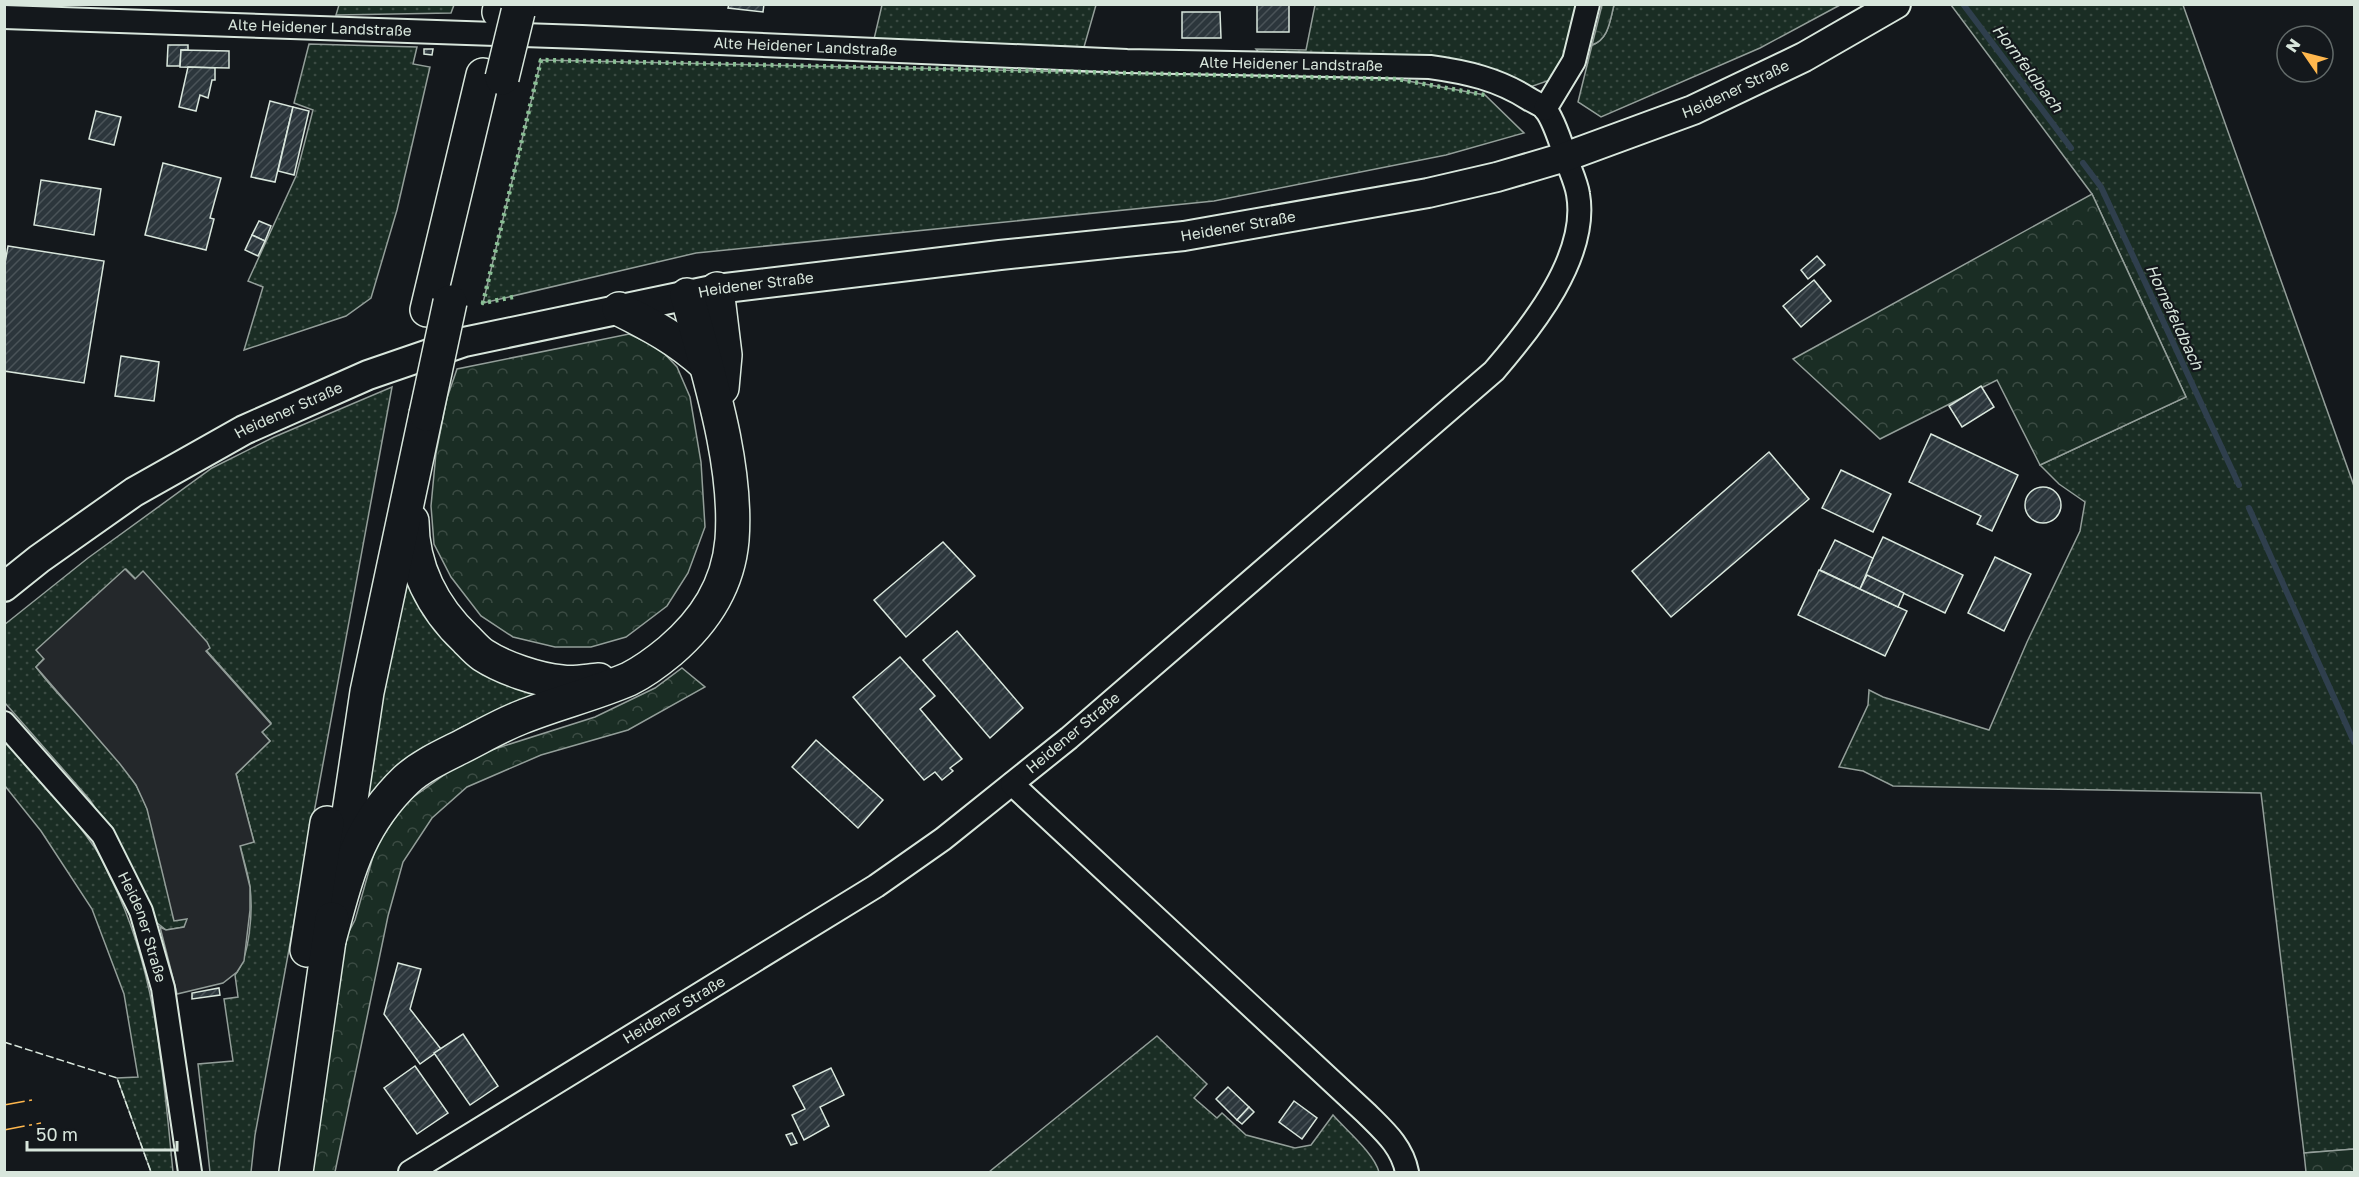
<svg xmlns="http://www.w3.org/2000/svg" width="2359" height="1177" font-family="'Golos Text',sans-serif">
<style>
.green{fill:url(#green-dots);stroke:#939e99;stroke-width:1.5}
.forest{fill:url(#forest-crowns);stroke:#939e99;stroke-width:1.5}
.parking{fill:#24282b;stroke:#939e99;stroke-width:1.5}
.lines{fill:none;stroke-linecap:round;stroke-linejoin:round}
.stream{stroke:#2f3f4d;stroke-width:6}
.building{fill:url(#building-hatch);stroke:#d8e6dc;stroke-width:1.5}
.minor-casing{stroke:#d8e6dc;stroke-width:26}
.major-casing{stroke:#d8e6dc;stroke-width:32}
.highway-casing{stroke:#d8e6dc;stroke-width:36}
.minor{stroke:#14181c;stroke-width:22}
.major{stroke:#14181c;stroke-width:28}
.highway{stroke:#14181c;stroke-width:33}
.highway-bridge-casing{stroke:#d8e6dc;stroke-width:36;stroke-linecap:butt}
.highway-bridge{stroke:#14181c;stroke-width:33}
.hedge{stroke:#8ac095;stroke-width:4.5;stroke-dasharray:3 4.5;stroke-linecap:butt}
.fence{stroke:#d8e6dc;stroke-width:1.5;stroke-dasharray:8 3;stroke-linecap:butt}
.power{stroke:#ffb74d;stroke-width:1.5;stroke-dasharray:21 4.5 3 4.5;stroke-linecap:butt}
.labels{text-anchor:middle;stroke-width:4.5;stroke-linejoin:round;paint-order:stroke}
.street-label{font-size:15px;fill:#d8e6dc;stroke:#14181c}
.water-label{font-size:16px;font-style:italic;fill:#d8e6dc;stroke:#14181c}
</style>
<defs>
<pattern id="green-dots" width="8" height="8" patternUnits="userSpaceOnUse" patternTransform="scale(1.5)"><rect width="8" height="8" fill="#1a2d24"/><path d="M2 2h.1M6 6h.1" fill="none" stroke="#3b4b43" stroke-width="1.8" stroke-linecap="round"/></pattern>
<pattern id="forest-crowns" width="20" height="18" patternUnits="userSpaceOnUse" patternTransform="scale(1.5)"><rect width="20" height="18" fill="#1a2d24"/><path d="M2 6a3 3 0 1 1 6 0M12 15a3 3 0 1 1 6 0" fill="none" stroke="#3b4b43"/></pattern>
<pattern id="building-hatch" width="6" height="6" patternUnits="userSpaceOnUse" patternTransform="scale(1.5)"><rect width="6" height="6" fill="#2c363c"/><path d="M-1 1l2-2M0 6l6-6M5 7l2-2" fill="none" stroke="#4a5358"/></pattern>
</defs>
<rect width="100%" height="100%" fill="#14181c"/>
<g class="green">
<polygon points="339,5 339,4 454,5 451,13 336,15"/>
<polygon points="882,5 1096,5 1084,47 874,39"/>
<polygon points="1315,5 1579,5 1567,52 1556,78 1530,87 1261,55 1256,49 1306,50"/>
<path d="M 1614,5 L 1840,5 L 1760,48 L 1601,117 L 1578,102 L 1592,45 C 1609,39 1610,20 1614,5 Z"/>
<polygon points="1951,5 2183,5 2354,486 2354,1149 2304,1153 2261,793 1893,786 1863,771 1839,767 1868,705 1869,690 1883,697 1989,730 2027,642 2080,531 2085,502 2059,484 2040,465 2186,397 2092,194"/>
<polygon points="309,44 417,47 413,64 430,67 397,210 371,298 346,316 244,350 263,287 248,281 296,176 313,110 294,103"/>
<polygon points="541,60 1397,79 1485,95 1524,133 1446,155 1214,201 696,253 483,303"/>
<path d="M 392,387 L 255,1135 L 251,1172 L 210,1172 L 198,1064 L 233,1061 L 224,999 L 238,997 L 235,975 C 250,957 253,911 250,887 C 248,873 243,859 240,845 L 254,842 L 236,774 L 270,741 L 262,732 L 271,723 L 206,650 L 126,569 L 36,667 C 66,708 112,743 137,787 C 159,827 164,876 174,920 L 187,919 L 187,923 L 184,927 L 166,930 L 156,922 L 121,848 L 90,800 L 5,703 L 4,625 L 88,558 L 212,468 L 274,437 Z"/>
<polygon points="401,578 410,582 419,602 568,693 464,726 410,756 358,819"/>
<path d="M 4,740 C 37,775 68,809 95,848 C 102,858 106,870 112,881 C 157,972 163,1073 173,1172 L 151,1172 L 117,1078 L 138,1077 L 124,994 L 92,909 L 41,831 L 5,786 Z"/>
<path d="M 1157,1036 L 1207,1084 L 1194,1098 L 1217,1118 L 1222,1113 L 1246,1135 L 1295,1148 L 1311,1145 L 1333,1115 C 1346,1130 1374,1153 1379,1172 L 989,1172 Z"/>
</g>
<g class="forest">
<path d="M 1602,5 L 1614,5 C 1610,20 1609,39 1592,45 Z"/>
<polygon points="2092,194 2186,397 2040,465 1997,380 1880,439 1793,359"/>
<polygon points="629,334 659,348 677,367 690,397 701,462 705,527 688,573 667,606 626,637 591,647 555,647 513,637 481,616 451,577 434,544 431,506 436,453 447,398 457,369"/>
<polygon points="682,668 705,687 628,730 541,755 467,787 432,818 403,862 388,916 335,1172 311,1172 343,943 355,920 376,846 405,803 469,757 595,717 655,688"/>
<polygon points="2354,1149 2354,1172 2306,1172 2304,1153"/>
</g>
<polygon class="parking" points="125,569 135,579 143,571 207,642 210,648 206,651 271,724 262,732 270,741 236,774 254,842 240,846 250,887 250,910 244,961 237,972 223,983 177,994 160,927 166,930 184,927 187,919 174,921 147,809 136,785 120,764 36,667 44,659 36,650"/>
<g class="lines">
<g class="stream">
<polyline points="1963,4 2071,148"/>
<polyline points="2083,163 2101,187 2239,485"/>
<polyline points="2249,508 2354,742"/>
</g>
</g>
<g class="building">
<polygon points="729,4 764,4 763,12 728,8"/>
<rect x="1257" y="4" width="32" height="28"/>
<polygon points="1182,12 1220,12 1221,38 1182,38"/>
<polygon points="168,45 188,45 188,50 181,50 180,66 167,66"/>
<polygon points="424,49 433,49 432,55 424,54"/>
<polygon points="181,50 229,51 229,68 180,67"/>
<polygon points="188,67 215,68 215,80 212,80 208,98 200,95 196,111 179,107"/>
<polygon points="270,101 293,107 275,182 251,177"/>
<polygon points="293,107 309,111 294,175 278,171"/>
<polygon points="96,111 121,117 114,145 89,139"/>
<polygon points="163,163 221,178 210,218 214,219 206,250 145,235"/>
<polygon points="41,180 101,189 94,235 34,225"/>
<polygon points="259,221 271,226 265,241 252,235"/>
<polygon points="252,235 265,241 258,256 245,250"/>
<polygon points="8,246 104,261 84,383 4,371 4,269"/>
<polygon points="1817,256 1825,265 1808,279 1801,270"/>
<polygon points="1814,280 1831,301 1801,327 1783,306"/>
<polygon points="121,356 159,362 154,401 115,396"/>
<polygon points="1981,386 1994,407 1962,427 1949,406"/>
<polygon points="1931,434 2018,475 1992,531 1977,524 1981,516 1909,482"/>
<polygon points="1769,452 1809,499 1671,617 1632,571"/>
<polygon points="1841,470 1891,494 1873,532 1822,508"/>
<circle cx="2043" cy="505" r="18"/>
<polygon points="1883,537 1963,575 1945,613 1865,575"/>
<polygon points="1835,540 1873,558 1860,589 1820,570"/>
<polygon points="943,542 975,576 906,637 874,600"/>
<polygon points="1995,557 2031,574 2004,631 1968,613"/>
<polygon points="1819,570 1907,611 1885,656 1798,615"/>
<polygon points="1867,575 1904,593 1898,607 1860,589"/>
<polygon points="957,631 1023,708 990,738 923,660"/>
<polygon points="900,657 935,696 920,709 962,759 950,768 953,771 942,780 935,772 924,780 853,697"/>
<polygon points="816,740 883,800 858,828 792,767"/>
<polygon points="398,963 421,969 410,1009 441,1049 420,1064 384,1014"/>
<polygon points="219,988 220,995 192,999 192,993"/>
<polygon points="463,1034 498,1086 470,1105 434,1053"/>
<polygon points="415,1066 448,1113 417,1134 384,1088"/>
<polygon points="831,1068 844,1095 820,1107 829,1126 804,1140 792,1115 805,1109 793,1086"/>
<polygon points="1228,1087 1249,1107 1237,1120 1216,1099"/>
<polygon points="1294,1101 1317,1118 1302,1139 1279,1122"/>
<polygon points="1249,1107 1254,1112 1242,1124 1237,1120"/>
<polygon points="792,1133 797,1143 791,1145 786,1135"/>
</g>
<g class="lines">
<defs>
<g id="minor">
<path id="s1" d="M 4,17 L 582,37 L 1127,61 L 1430,67 C 1466,72 1498,79 1529,99 C 1534,102 1542,105 1545,109 C 1553,118 1561,143 1565,155 C 1569,168 1576,181 1578,194 C 1589,256 1532,327 1494,371 L 1069,738 L 943,839 L 876,886 L 410,1172"/>
<polyline points="1545,109 1574,61 1588,4"/>
<path id="s2" d="M 4,723 L 103,835 L 141,911 L 163,988 L 190,1172"/>
<path d="M 1012,784 L 1366,1113 C 1384,1131 1402,1146 1407,1172"/>
</g>
<g id="major">
<path id="s3" d="M 4,587 L 39,559 L 134,492 L 244,430 L 368,375 L 464,342 L 717,289 L 1000,255 L 1184,236 L 1428,193 L 1497,177 L 1565,157 L 1693,110 L 1804,57 L 1896,4"/>
</g>
<g id="highway">
<polyline points="499,12 501,4"/>
<polyline points="717,289 725,355 722,388"/>
<path d="M 619,309 C 651,325 679,340 705,364"/>
<polyline points="427,310 483,75"/>
<path d="M 412,521 C 412,567 433,608 466,639 C 471,644 477,651 483,655 C 503,668 538,680 562,682 C 573,684 587,681 599,680"/>
<polyline points="342,859 367,692 426,414"/>
<path d="M 329,940 C 347,876 356,828 406,780 C 421,766 443,756 461,747 C 481,737 501,725 522,717 C 557,703 594,694 629,679 C 643,672 658,661 670,651 C 705,621 728,586 732,540 C 738,462 707,370 687,295"/>
<polyline points="307,950 327,823"/>
<polyline points="296,1172 332,919"/>
</g>
</defs>
<use href="#minor" class="minor-casing"/>
<use href="#major" class="major-casing"/>
<use href="#highway" class="highway-casing"/>
<use href="#minor" class="minor"/>
<use href="#major" class="major"/>
<use href="#highway" class="highway"/>
<defs>
<g id="highway-bridge">
<polyline points="502,78 518,12"/>
<polyline points="426,414 450,302"/>
</g>
</defs>
<use href="#highway-bridge" class="highway-bridge-casing"/>
<use href="#highway-bridge" class="highway-bridge"/>
<polyline class="hedge" points="513,297 483,303 541,60 1397,79 1485,95"/>
<polyline class="fence" points="4,1042 117,1078 151,1172"/>
<g class="power">
<polyline points="4,1105 32,1100"/>
<polyline points="4,1130 41,1123"/>
</g>
</g>
<g class="labels">
<g class="street-label">
<text dy="5" stroke="none"><textPath href="#s1" startOffset="316">Alte Heidener Landstraße</textPath></text>
<text dy="5" stroke="none"><textPath href="#s1" startOffset="802">Alte Heidener Landstraße</textPath></text>
<text dy="5" stroke="none"><textPath href="#s1" startOffset="1288">Alte Heidener Landstraße</textPath></text>
<text dy="5" stroke="none"><textPath href="#s3" startOffset="1826">Heidener Straße</textPath></text>
<text dy="5" stroke="none"><textPath href="#s3" startOffset="1308">Heidener Straße</textPath></text>
<text dy="5" stroke="none"><textPath href="#s3" startOffset="822">Heidener Straße</textPath></text>
<text dy="5" stroke="none"><textPath href="#s3" startOffset="336">Heidener Straße</textPath></text>
<text transform="translate(1073 733) rotate(-40)" y="5">Heidener Straße</text>
<text dy="5" stroke="none"><textPath href="#s2" startOffset="250">Heidener Straße</textPath></text>
<text transform="translate(674 1010) rotate(-31)" y="5">Heidener Straße</text>
</g>
<g class="water-label">
<text transform="translate(2028 68) rotate(53)" y="6">Hornfeldbach</text>
<text transform="translate(2175 317) rotate(65)" y="6">Hornefeldbach</text>
</g>
</g>
<rect width="2359" height="1177" fill="none" stroke="#d8e6dc" stroke-width="12"/>
<g transform="translate(2305 54) rotate(305)"><circle r="28" fill="#14181c" stroke="#626a69" stroke-width="1.5"/>
<path d="M0-4.5L10 22L0 15L-10 22Z" fill="#ffb74d"/>
<text y="-9" font-size="16" font-weight="bold" text-anchor="middle" fill="#d8e6dc">N</text>
</g>
<path d="M27 1141v9h150v-9" fill="none" stroke="#d8e6dc" stroke-width="3"/>
<text x="36" y="1141" font-size="18" fill="#d8e6dc" stroke="#14181c" stroke-width="4.5" paint-order="stroke">50 m</text>
</svg>
